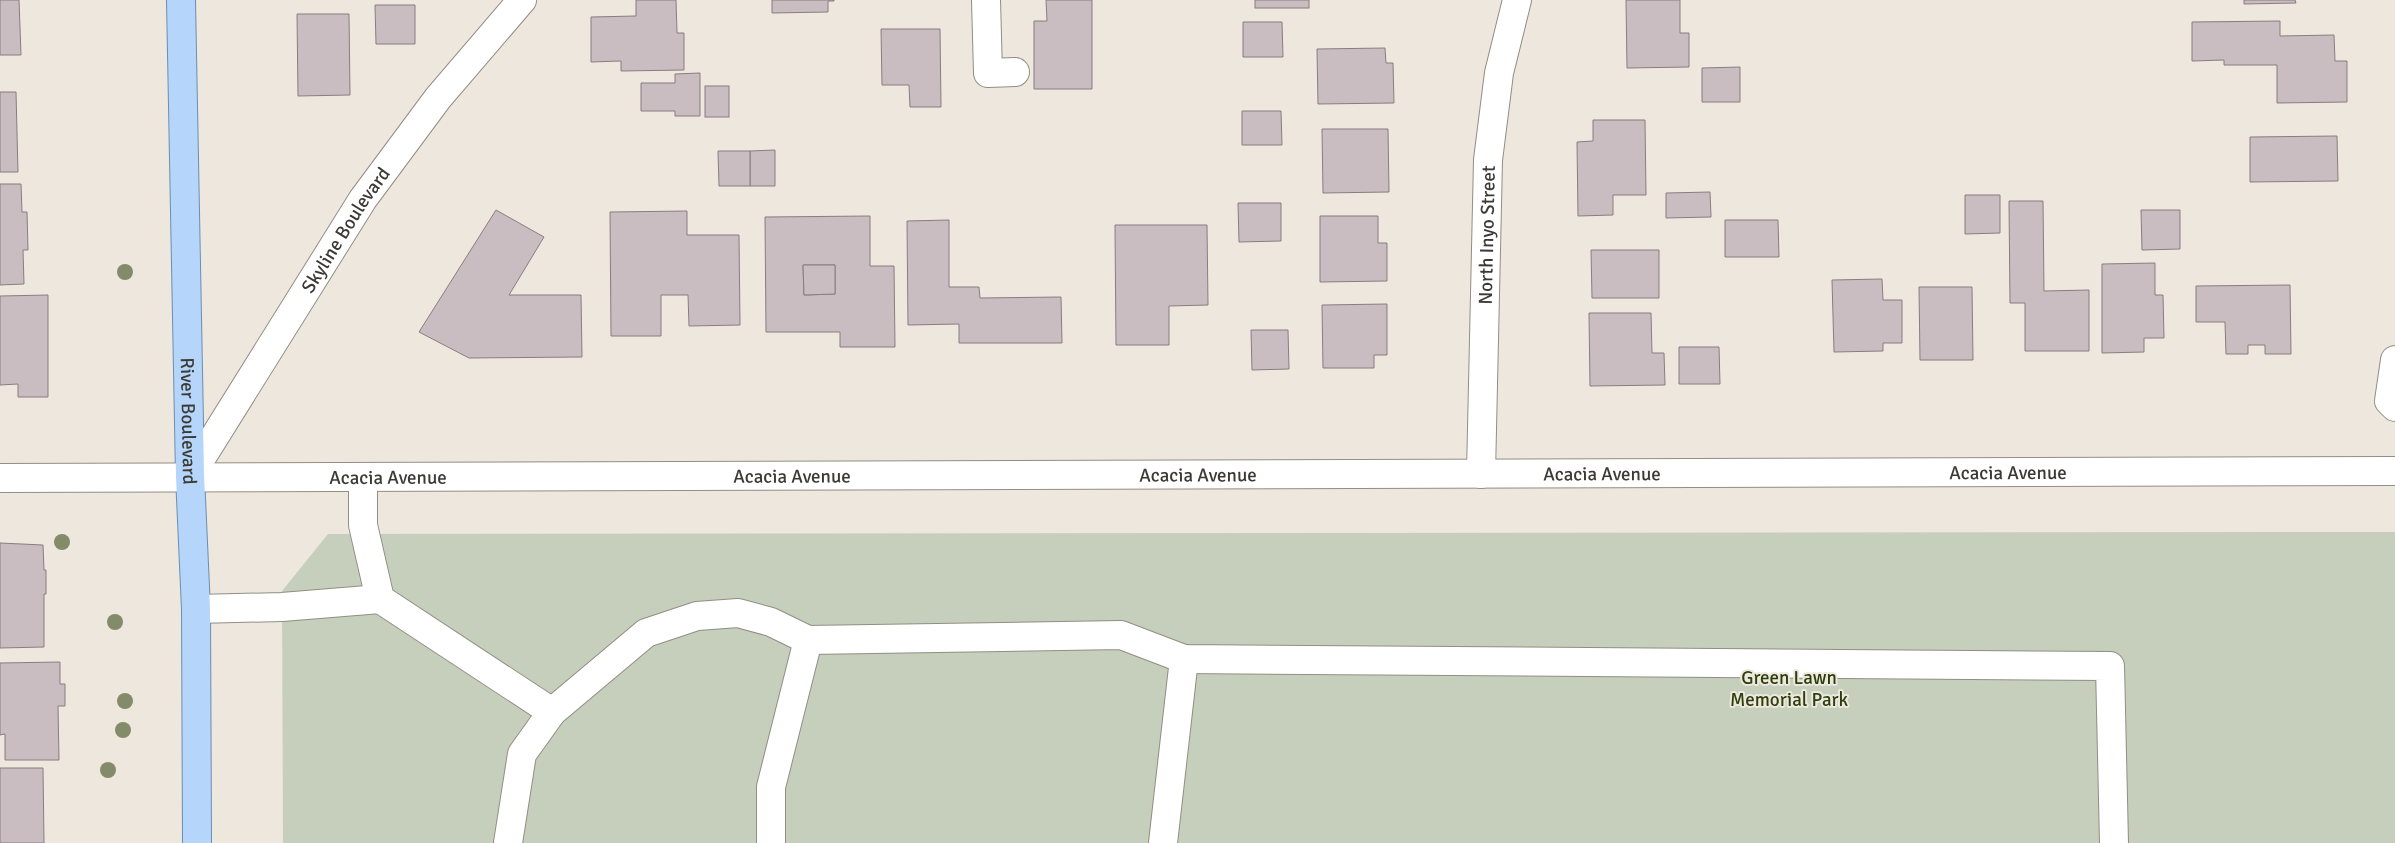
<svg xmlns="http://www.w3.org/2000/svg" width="2395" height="843" font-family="Signika,sans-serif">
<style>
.green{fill:#c5cfbb}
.building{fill:#c9bdc1;stroke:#897d81;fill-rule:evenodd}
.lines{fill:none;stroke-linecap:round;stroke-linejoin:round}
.minor-casing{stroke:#938d84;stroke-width:30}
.major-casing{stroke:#6a8eb3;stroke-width:30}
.minor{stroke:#fff;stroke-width:28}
.major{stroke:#b5d6fa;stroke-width:28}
.tree{fill:#838b6b}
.labels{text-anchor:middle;stroke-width:4;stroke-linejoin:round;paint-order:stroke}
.street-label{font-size:19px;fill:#3c3a36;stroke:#eee7dd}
.park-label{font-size:19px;fill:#2b3f0d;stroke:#eee7dd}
</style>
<rect width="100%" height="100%" fill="#eee7dd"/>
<polygon class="green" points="2395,532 2395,843 283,843 282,591 328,534"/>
<g class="building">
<polygon points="0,0 19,0 21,55 0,55"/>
<polygon points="636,0 676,0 677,33 684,33 684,70 621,71 621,61 591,62 591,17 636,16"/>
<polygon points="772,0 834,0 834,1 828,1 828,12 772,13"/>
<polygon points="1046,0 1092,0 1092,89 1034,89 1034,21 1047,21"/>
<rect x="1255" y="0" width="54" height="8"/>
<polygon points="1626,0 1680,0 1680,33 1689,33 1689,67 1627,68"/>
<polygon points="2244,0 2295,0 2296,3 2244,4"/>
<polygon points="375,5 415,5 415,44 376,44"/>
<polygon points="297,14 349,14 350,95 298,96"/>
<polygon points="2280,21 2280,36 2334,35 2335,61 2347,61 2347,102 2277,103 2277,65 2224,65 2224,60 2192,61 2192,22"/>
<polygon points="1243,22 1282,22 1283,57 1243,57"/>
<polygon points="881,29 940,29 941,107 910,107 909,85 882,85"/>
<polygon points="1385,48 1386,63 1393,63 1394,103 1318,104 1317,49"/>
<polygon points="1740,67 1740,102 1702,102 1702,68"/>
<polygon points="700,73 700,116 675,116 675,111 641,111 641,83 675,83 675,74"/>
<rect x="705" y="86" width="24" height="31"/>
<polygon points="0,92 16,92 18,172 0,172"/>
<polygon points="1242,111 1281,111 1282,145 1242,145"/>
<polygon points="1593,120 1645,120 1646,195 1613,195 1613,215 1578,216 1577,142 1593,141"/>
<polygon points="1322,129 1388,129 1389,192 1323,193"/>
<polygon points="2337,136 2338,181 2250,182 2250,137"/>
<polygon points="775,150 775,186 750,186 750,151"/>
<polygon points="718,151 750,151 750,186 719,186"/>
<polygon points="0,184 21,184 22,212 27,212 28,250 23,250 24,284 0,285"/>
<polygon points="1710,192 1711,217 1666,218 1666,193"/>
<polygon points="1965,195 2000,195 2000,233 1965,234"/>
<polygon points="2009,201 2043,201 2044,291 2089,290 2089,351 2025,351 2025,303 2010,303"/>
<polygon points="1238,203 1281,203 1281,241 1239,242"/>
<polygon points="496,210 544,237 509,295 581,295 582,357 469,358 419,332"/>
<polygon points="2141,210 2180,210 2180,249 2142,250"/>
<polygon points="687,211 687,235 739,235 740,325 689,326 688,295 661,295 661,336 611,336 610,212"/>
<path d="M 870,216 L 870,266 L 894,266 L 895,347 L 840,347 L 840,332 L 766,332 L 765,217 ZM 803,265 L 835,265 L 835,294 L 804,295 Z"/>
<polygon points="1320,216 1378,216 1378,243 1387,243 1387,281 1320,282"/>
<polygon points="949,220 949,287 979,287 980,298 1061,297 1062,343 959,343 959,324 908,325 907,221"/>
<polygon points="1725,220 1778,220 1779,257 1725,257"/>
<polygon points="1115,225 1207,225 1208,305 1169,306 1169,345 1116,345"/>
<polygon points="1591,250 1659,250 1659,298 1592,298"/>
<polygon points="2155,263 2155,295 2163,295 2164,338 2144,338 2144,352 2102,353 2102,264"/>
<polygon points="803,265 835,265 835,294 804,295"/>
<polygon points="1882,279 1883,300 1902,300 1902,343 1883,343 1883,351 1834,352 1832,280"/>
<polygon points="2290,285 2291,354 2265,354 2265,345 2248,345 2248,354 2226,354 2225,322 2196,322 2196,286"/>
<polygon points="1919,287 1972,287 1973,360 1920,360"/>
<polygon points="48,295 48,397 18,397 18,384 0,385 0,296"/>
<polygon points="1387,304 1387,355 1374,355 1374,368 1323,368 1322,305"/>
<polygon points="1589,313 1651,313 1652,353 1664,353 1665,385 1590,386"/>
<polygon points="1251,330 1288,330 1289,369 1252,370"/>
<polygon points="1679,347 1719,347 1720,384 1679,384"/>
<polygon points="0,543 43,545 44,570 46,570 46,594 44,594 44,647 0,648"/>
<polygon points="60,662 60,684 65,684 65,706 58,706 59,760 5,760 5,734 0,735 0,663"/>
<polygon points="0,768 43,768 44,843 0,843"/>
</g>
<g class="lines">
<defs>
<g id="minor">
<polyline points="986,0 988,73 1015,72"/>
<polyline points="2395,360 2389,401 2395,407"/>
<path id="s1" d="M 1481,474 L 1488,160 L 1499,73 L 1517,0"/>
<path id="s2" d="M 190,476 L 363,199 L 438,98 L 522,0"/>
<path id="s3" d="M 0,478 L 2395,471"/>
<polyline points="363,478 363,525 380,599 552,712"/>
<polyline points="196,609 282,607 380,599"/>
<polyline points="508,843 522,754 552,712 646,633 697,616 738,613 771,622 808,640 1121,635 1184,659 2110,666 2114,843"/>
<polyline points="771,843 771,787 808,640"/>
<polyline points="1163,843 1184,659"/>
</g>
<g id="major">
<path id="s4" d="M 181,0 L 190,476 L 196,609 L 197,843"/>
</g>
</defs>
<use href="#minor" class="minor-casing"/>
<use href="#major" class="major-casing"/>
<use href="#minor" class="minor"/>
<use href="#major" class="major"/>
</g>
<g class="tree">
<circle cx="125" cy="272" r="8"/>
<circle cx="62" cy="542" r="8"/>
<circle cx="115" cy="622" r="8"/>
<circle cx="125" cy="701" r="8"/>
<circle cx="123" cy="730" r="8"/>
<circle cx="108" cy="770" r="8"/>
</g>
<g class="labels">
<g class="street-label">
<text dy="7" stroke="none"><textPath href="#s2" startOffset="291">Skyline Boulevard</textPath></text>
<text dy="7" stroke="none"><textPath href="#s1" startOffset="239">North Inyo Street</textPath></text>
<text dy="7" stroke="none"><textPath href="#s4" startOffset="421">River Boulevard</textPath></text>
<text dy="7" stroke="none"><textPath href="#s3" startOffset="2008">Acacia Avenue</textPath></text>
<text dy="7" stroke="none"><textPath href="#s3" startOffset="1602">Acacia Avenue</textPath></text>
<text dy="7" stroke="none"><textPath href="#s3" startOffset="1198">Acacia Avenue</textPath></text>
<text dy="7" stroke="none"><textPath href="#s3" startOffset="792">Acacia Avenue</textPath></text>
<text dy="7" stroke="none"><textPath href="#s3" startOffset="388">Acacia Avenue</textPath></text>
</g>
<g class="park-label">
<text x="1789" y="684">Green Lawn<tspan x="1789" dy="22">Memorial Park</tspan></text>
</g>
</g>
</svg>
